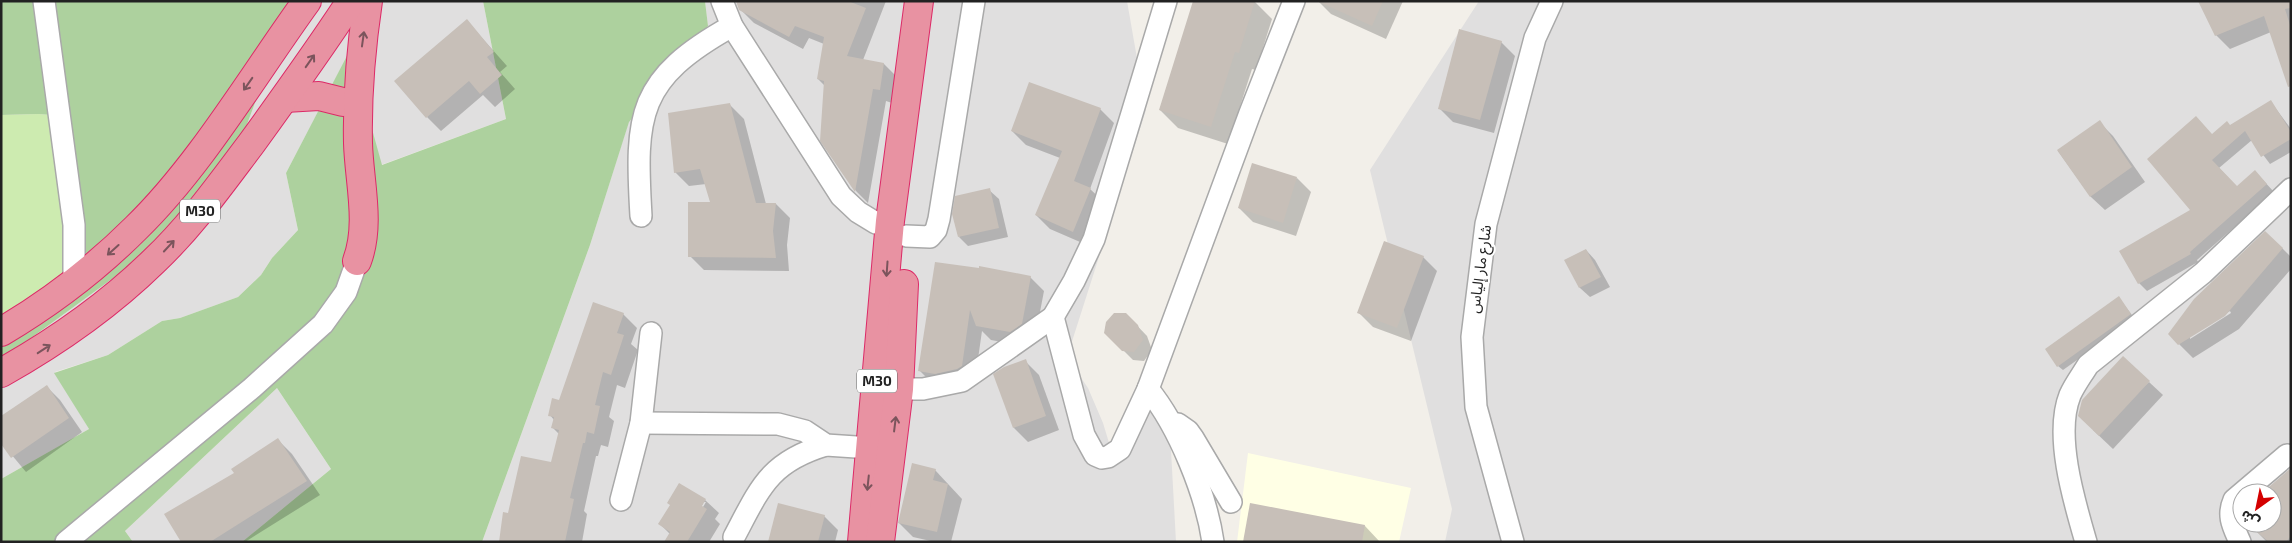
<svg xmlns="http://www.w3.org/2000/svg" width="2292" height="543" font-family="'Exo 2','Noto Sans Arabic',sans-serif">
<style>
.residential{fill:#e0dfdf;fill-rule:evenodd}
.education{fill:#ffffe5}
.grass{fill:#cdebb0}
.forest{fill:#add19e}
.shadow{fill:#0003;fill-rule:evenodd}
.building{fill:#c7bfb8}
.lines{fill:none;stroke-linecap:round;stroke-linejoin:round}
.minor-casing{stroke:#a9a9a9;stroke-width:24}
.motorway-casing{stroke:#dc2a67;stroke-width:30}
.minor{stroke:#fff;stroke-width:21}
.motorway{stroke:#e892a2;stroke-width:28}
.oneway{stroke:#7b545c}
.labels{text-anchor:middle;stroke-width:4;stroke-linejoin:round;paint-order:stroke}
.shield{fill:#fff;stroke:#646464;stroke-width:1}
.shield-label{font-size:14px;font-weight:bold;fill:#222}
.street-label{font-size:15px;fill:#222;stroke:#fff}
</style>
<rect width="100%" height="100%" fill="#f2efe9"/>
<g class="residential">
<polygon points="293,1 483,1 506,119 381,165 350,51 286,173 298,230 272,258 261,275 238,297 180,318 162,321 108,355 55,372 89,429 1,479 1,360 153,249 243,145 246,127"/>
<polygon points="705,1 1127,1 1146,110 1067,357 1088,388 1103,423 1110,446 1168,395 1176,542 482,542 590,245 629,121 708,27"/>
<path d="M 1479,1 L 2291,1 L 2291,542 L 1445,542 L 1452,509 L 1370,170 ZM 2242,493 L 2272,493 L 2272,523 L 2242,523 Z"/>
<polygon points="277,388 331,469 242,542 133,542 125,531"/>
</g>
<polygon class="education" points="1248,453 1411,488 1399,542 1237,542"/>
<polygon class="grass" points="38,114 65,116 69,271 1,317 1,115"/>
<g class="forest">
<polygon points="1,1 293,1 246,127 243,145 153,249 1,360 1,317 69,270 65,116 38,114 1,115"/>
<polygon points="483,1 705,1 708,26 629,122 590,245 482,542 242,542 331,469 277,388 125,531 133,542 1,542 1,479 89,429 54,373 108,355 162,321 180,318 238,297 261,275 272,258 298,230 286,173 350,50 382,165 506,119"/>
</g>
<g class="shadow">
<polygon points="737,1 886,1 863,60 884,64 897,77 892,103 886,101 868,203 856,191 822,140 825,86 818,79 824,44 809,38 803,49 754,23 740,9"/>
<polygon points="1254,1 1272,19 1256,70 1252,69 1228,144 1178,128 1160,110"/>
<polygon points="1318,1 1403,1 1386,39 1331,14"/>
<polygon points="2291,1 2291,88 2271,32 2230,49 2216,35"/>
<polygon points="467,21 507,66 500,72 515,89 495,107 483,95 441,131 427,117"/>
<polygon points="1501,42 1515,56 1494,133 1453,122 1439,108"/>
<polygon points="2271,102 2291,129 2291,152 2270,164 2252,140 2219,168 2237,187 2263,180 2274,192 2197,260 2198,262 2147,291 2139,283 2191,211 2212,136"/>
<polygon points="730,105 744,119 766,204 776,204 790,218 787,245 789,271 704,270 690,256 711,204 706,184 689,186 675,172"/>
<polygon points="1100,109 1114,123 1090,189 1105,203 1087,245 1050,229 1036,215 1060,158 1026,145 1012,131"/>
<polygon points="2099,122 2113,136 2145,182 2105,210 2091,197 2058,151"/>
<polygon points="1297,178 1311,192 1296,236 1253,222 1239,208"/>
<polygon points="989,190 999,199 1008,237 968,246 959,237"/>
<path d="M 2282,248 L 2291,257 L 2291,269 L 2239,329 L 2193,358 L 2179,344 ZM 2230,311 L 2231,313 L 2190,339 L 2190,336 Z"/>
<polygon points="1586,250 1595,260 1610,287 1590,297 1580,288 1566,261"/>
<polygon points="1423,257 1437,271 1411,341 1373,327 1359,313"/>
<polygon points="936,263 1030,277 1044,291 1035,338 1024,346 991,340 982,331 975,380 934,385 920,371"/>
<polygon points="2119,298 2135,319 2063,370 2058,366"/>
<polygon points="623,314 637,328 631,344 638,350 625,388 617,385 609,417 614,421 608,447 601,445 598,456 596,456 584,511 587,514 582,542 500,542 509,515 552,464 559,434 553,428 554,420 550,415"/>
<polygon points="1126,314 1147,336 1152,350 1144,361 1133,360 1105,332"/>
<polygon points="1025,361 1039,375 1059,430 1028,442 1014,428"/>
<polygon points="2149,382 2163,395 2113,449 2093,430"/>
<polygon points="46,386 60,400 82,432 26,472 1,442"/>
<polygon points="278,440 292,454 320,495 245,542 182,542 236,473"/>
<polygon points="935,470 962,499 951,542 935,542 913,537 899,523"/>
<polygon points="2291,470 2291,542 2267,542 2248,523 2272,523 2272,493 2263,493"/>
<path d="M 705,500 L 719,513 L 715,519 L 720,524 L 709,542 L 668,542 L 670,534 L 660,524 ZM 703,502 L 706,502 L 700,512 Z"/>
<polygon points="824,516 838,530 835,542 769,542"/>
<polygon points="1365,526 1380,542 1244,542"/>
</g>
<g class="building">
<polygon points="736,1 848,1 866,8 847,56 884,63 880,90 873,89 855,192 820,141 824,81 817,79 824,37 795,26 789,37 739,10"/>
<polygon points="1193,1 1255,1 1239,53 1235,52 1211,127 1159,110"/>
<polygon points="1317,1 1383,1 1372,26"/>
<polygon points="2198,1 2291,1 2291,8 2285,9 2291,28 2291,86 2288,87 2264,16 2215,36"/>
<polygon points="467,19 494,52 487,57 502,75 480,94 469,81 426,118 394,81"/>
<polygon points="1459,29 1502,41 1480,120 1438,109"/>
<polygon points="1029,82 1101,108 1074,181 1091,188 1073,232 1035,215 1062,151 1011,131"/>
<polygon points="2271,100 2291,132 2291,139 2261,157 2245,131 2212,160 2237,186 2255,170 2267,184 2190,252 2191,254 2138,284 2119,251 2190,210 2147,159 2196,116 2212,134 2227,121 2230,125"/>
<polygon points="730,103 756,203 776,203 773,231 776,258 688,257 688,202 710,202 700,169 674,173 668,113"/>
<polygon points="2100,120 2132,167 2090,197 2057,150"/>
<polygon points="1252,163 1297,177 1283,223 1238,208"/>
<polygon points="990,188 999,228 958,237 952,214 955,196"/>
<polygon points="2265,231 2283,248 2225,316 2178,345 2168,334 2194,299"/>
<polygon points="1384,241 1424,256 1397,328 1357,313"/>
<polygon points="1586,249 1601,277 1579,288 1564,260"/>
<polygon points="935,262 979,268 979,266 1031,276 1022,324 1010,332 976,326 970,310 962,366 957,369 935,374 918,371"/>
<polygon points="2119,296 2131,314 2057,367 2045,349"/>
<polygon points="593,302 624,313 617,333 624,335 611,375 603,372 595,405 600,406 594,434 587,432 585,443 583,443 570,498 574,499 565,542 499,542 503,512 508,513 521,456 551,462 559,430 551,428 554,417 548,416 552,398 559,400"/>
<polygon points="1114,313 1126,313 1138,325 1143,340 1134,352 1122,351 1104,333 1106,322"/>
<polygon points="2123,356 2150,381 2099,436 2078,416 2082,400"/>
<polygon points="1026,359 1046,416 1013,428 993,374 1004,367"/>
<polygon points="47,385 69,418 11,458 1,444 1,416"/>
<polygon points="278,438 307,481 210,542 181,542 164,514 234,473 231,469"/>
<polygon points="912,463 936,469 933,480 948,484 937,532 898,523"/>
<polygon points="2291,468 2291,536 2286,542 2269,542 2246,523 2272,523 2272,493 2262,493"/>
<polygon points="679,483 706,499 702,506 707,509 687,542 664,542 670,532 658,524 670,505 667,503"/>
<polygon points="778,503 825,515 818,542 768,542"/>
<polygon points="1250,503 1365,525 1362,542 1243,542"/>
</g>
<g class="lines">
<defs>
<g id="minor">
<polyline points="44,1 74,225 74,282"/>
<polyline points="722,1 732,26 841,196 858,212 876,223 890,221"/>
<path d="M 641,216 C 635,114 637,79 732,26"/>
<polyline points="906,236 930,237 936,230 939,219 974,1"/>
<polyline points="1053,317 1084,435 1095,455 1102,458 1108,457 1120,449 1148,389 1250,113 1294,1"/>
<polyline points="899,389 923,389 962,381 1053,317 1074,281 1094,239 1166,1"/>
<path d="M 1148,389 C 1179,427 1206,494 1213,542"/>
<polyline points="641,423 778,424 805,431 826,445 871,448"/>
<polyline points="1178,424 1188,431 1193,438 1231,502"/>
<polyline points="621,500 641,423 651,333"/>
<path d="M 734,537 C 760,488 769,462 826,445"/>
<polyline points="66,542 252,388 323,324 346,292 357,261"/>
<polyline points="1513,542 1476,407 1472,337 1486,224 1535,38 1552,1"/>
<path d="M 2086,542 C 2074,501 2054,435 2070,395 C 2075,384 2082,375 2088,365 L 2203,273 L 2291,189"/>
<path d="M 2240,542 C 2233,526 2227,516 2234,500 L 2287,455"/>
</g>
<g id="motorway">
<polyline points="285,98 319,96 343,102"/>
<path d="M 357,261 C 371,224 359,181 358,143 C 357,95 361,48 368,1"/>
<path d="M 1,332 C 50,303 96,268 136,228 C 200,166 254,74 307,1"/>
<path d="M 1,373 C 56,342 109,305 154,261 C 191,226 220,185 251,144 C 285,97 319,50 351,1"/>
<polyline points="862,542 890,221 919,1"/>
<polyline points="880,542 899,389 904,284"/>
</g>
</defs>
<use href="#minor" class="minor-casing"/>
<use href="#motorway" class="motorway-casing"/>
<use href="#minor" class="minor"/>
<use href="#motorway" class="motorway"/>
</g>
<defs><path id="oneway-shaft" d="M-6 0H5M1.5-3L5.5 0L1.5 3" fill="none" stroke-width="1.6" stroke-linecap="round" stroke-linejoin="round" transform="scale(1.25)"/></defs>
<g class="oneway">
<use href="#oneway-shaft" transform="translate(363 39) rotate(-82)"/>
<use href="#oneway-shaft" transform="translate(310 61) rotate(-55)"/>
<use href="#oneway-shaft" transform="translate(248 84) rotate(125)"/>
<use href="#oneway-shaft" transform="translate(169 246) rotate(-47)"/>
<use href="#oneway-shaft" transform="translate(113 250) rotate(138)"/>
<use href="#oneway-shaft" transform="translate(887 269) rotate(94)"/>
<use href="#oneway-shaft" transform="translate(44 349) rotate(-33)"/>
<use href="#oneway-shaft" transform="translate(895 424) rotate(-83)"/>
<use href="#oneway-shaft" transform="translate(868 483) rotate(96)"/>
</g>
<g class="labels">
<g class="shield">
<rect x="180" y="199.5" width="40" height="23" rx="4"/>
<rect x="857" y="369.5" width="40" height="23" rx="4"/>
</g>
<g class="shield-label">
<text x="200" y="216">M30</text>
<text x="877" y="386">M30</text>
</g>
<g class="street-label">
<text transform="translate(1480 269) rotate(-82)" y="5">شارع مار إلياس</text>
</g>
</g>
<rect width="2292" height="543" fill="none" stroke="#222222" stroke-width="5"/>
<g transform="translate(2257 508) rotate(213)"><circle r="24" fill="#ffffff" stroke="#a7a7a7"/>
<path d="M0-4L9 19L0 12L-9 19Z" fill="#d40000"/>
<text y="-8" font-size="14" font-weight="bold" text-anchor="middle" fill="#222222">ش</text>
</g>
</svg>
